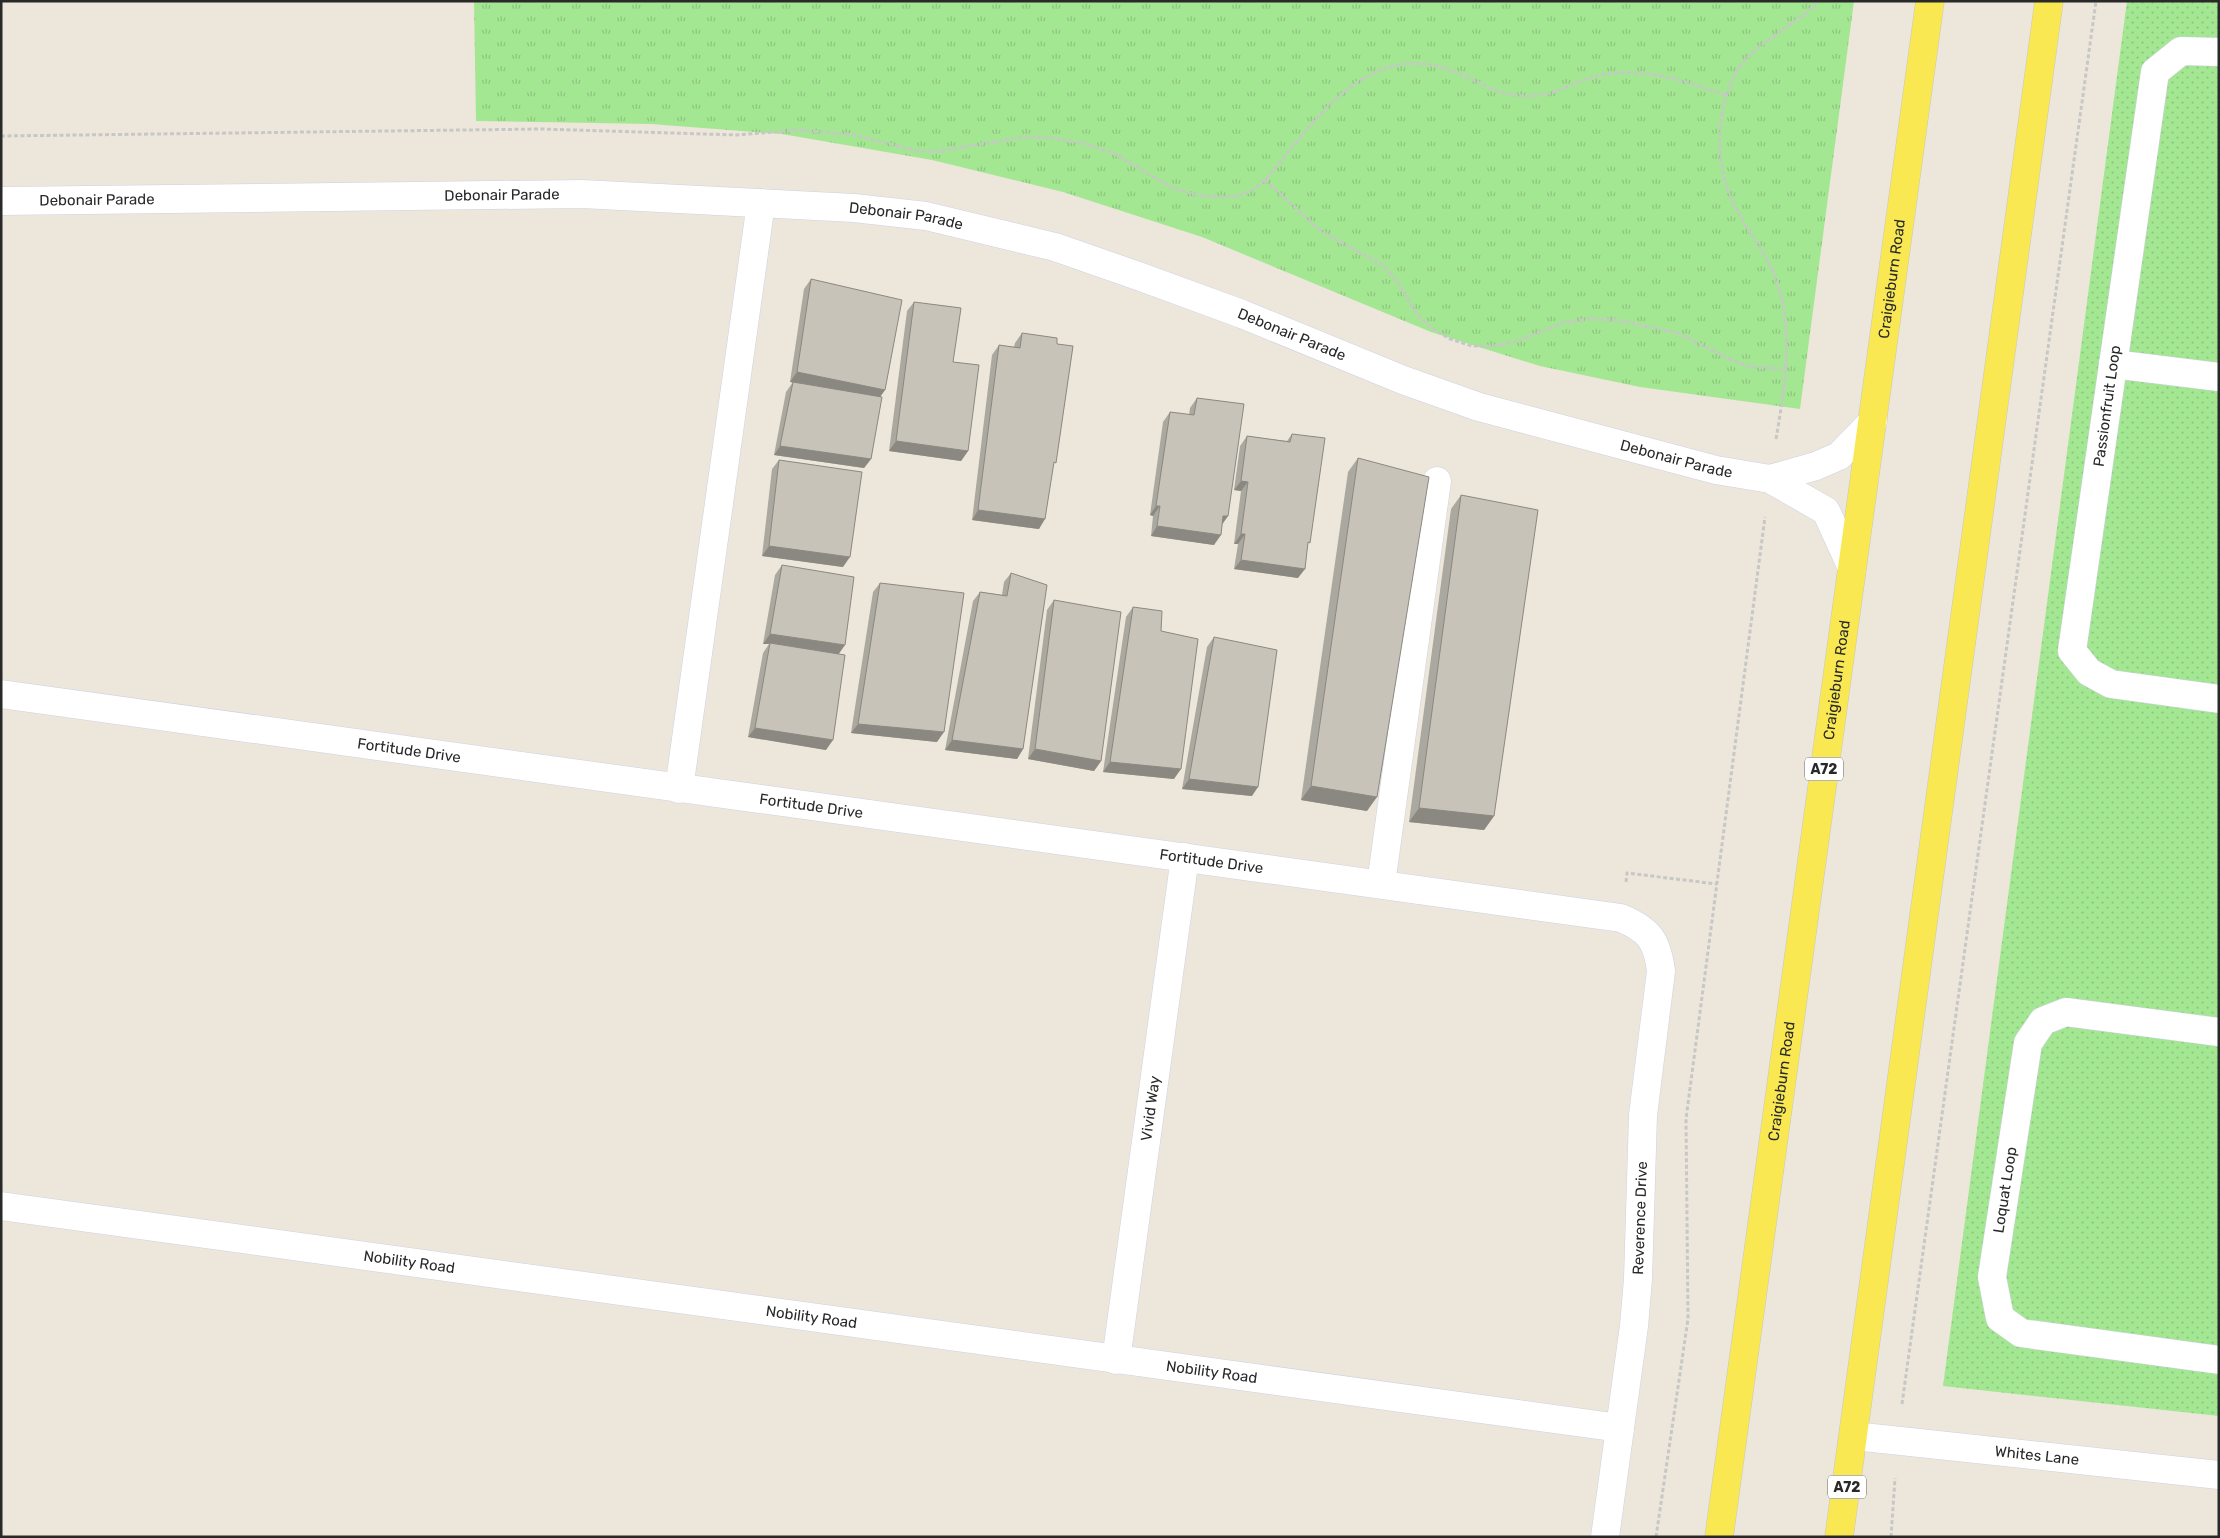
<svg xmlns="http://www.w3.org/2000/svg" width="2220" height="1538" font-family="Rubik,sans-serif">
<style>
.grass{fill:url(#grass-dots)}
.park{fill:url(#park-tufts)}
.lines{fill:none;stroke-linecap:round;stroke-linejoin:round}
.minor-casing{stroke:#cfd0e3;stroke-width:29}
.major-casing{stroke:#c7c7c7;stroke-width:29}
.path{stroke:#c7c7c7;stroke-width:3;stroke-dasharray:4 2.5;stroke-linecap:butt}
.minor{stroke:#fff;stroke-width:28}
.major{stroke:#f9e852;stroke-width:28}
.wall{fill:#aba89f}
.shaded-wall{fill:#8b8882}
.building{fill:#c7c3b9;stroke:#8b8882}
.labels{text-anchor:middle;stroke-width:5;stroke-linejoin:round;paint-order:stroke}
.shield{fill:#fff;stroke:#696969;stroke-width:1}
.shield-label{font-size:14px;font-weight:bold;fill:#292929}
.street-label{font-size:15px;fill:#292929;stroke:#fff}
</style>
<defs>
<pattern id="grass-dots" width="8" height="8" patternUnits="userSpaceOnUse" patternTransform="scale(1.25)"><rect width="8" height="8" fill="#a4e792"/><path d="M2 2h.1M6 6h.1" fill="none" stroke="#8dc67e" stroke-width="1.8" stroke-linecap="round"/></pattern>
<pattern id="park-tufts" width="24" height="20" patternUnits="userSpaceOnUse" patternTransform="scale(1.25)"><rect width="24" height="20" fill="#a4e792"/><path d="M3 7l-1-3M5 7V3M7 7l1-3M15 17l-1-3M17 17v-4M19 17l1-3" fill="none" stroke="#8dc67e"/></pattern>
</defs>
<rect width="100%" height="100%" fill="#ece7da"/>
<polygon class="grass" points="2127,1 2219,1 2219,1416 1943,1386"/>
<polygon class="park" points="474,1 1854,1 1800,409 1640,387 1540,366 1431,332 1202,237 1063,192 932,160 782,134 651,124 476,121"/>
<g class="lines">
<defs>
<g id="minor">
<polyline points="2219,52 2181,51 2155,72 2072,651 2089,672 2111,684 2219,699"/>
<path id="s1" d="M 1,201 L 582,194 L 854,208 L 926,216 L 1055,247 L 1141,277 L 1242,314 L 1403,380 L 1479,407 L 1716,470 L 1770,479 L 1826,511 L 1852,568"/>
<polyline points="2113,364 2219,377"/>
<polyline points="1770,479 1816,466 1839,456 1873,421"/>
<path id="s2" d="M 1,694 L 1621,918 C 1649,930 1657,940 1661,971 L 1643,1115 L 1638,1279 L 1634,1326 L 1605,1537"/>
<polyline points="679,789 761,203"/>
<polyline points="1381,884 1437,481"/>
<polyline points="2219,1032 2066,1012 2043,1021 2028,1043 1992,1277 2000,1318 2021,1333 2219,1360"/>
<path id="s3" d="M 1,1206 L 1620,1428"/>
<path id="s4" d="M 1116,1360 L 1185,857"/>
<path id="s5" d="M 1854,1436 L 2219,1475"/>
</g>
<g id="major">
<path id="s6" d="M 1719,1537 L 1930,1"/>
<polyline points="1839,1537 2049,1"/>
</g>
</defs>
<use href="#minor" class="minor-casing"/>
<use href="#major" class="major-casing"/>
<g class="path">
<path d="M 1,136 L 541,129 L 737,135 L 798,130 L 855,135 L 912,150 L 932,152 L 1025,137 L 1052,138 L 1086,144 L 1113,153 L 1171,187 L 1196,195 L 1218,197 L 1239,196 L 1251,191 L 1265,180 C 1311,127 1362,43 1444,68 C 1473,77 1497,97 1529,96 C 1555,96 1576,80 1601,75 C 1643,66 1687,82 1726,95"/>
<polyline points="1265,180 1322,232 1383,265 1399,284 1415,312 1429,326 1450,339 1472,346 1494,346 1518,341 1565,322 1591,319 1617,320 1678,333 1729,359 1751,367 1786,369"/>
<path d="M 1776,439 C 1784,392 1792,343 1781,296 C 1774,262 1750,235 1734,205 C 1714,165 1715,108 1738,69 C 1752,46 1798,23 1819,1"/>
<polyline points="1626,882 1627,873 1717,884"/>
<polyline points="1902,1404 2096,1"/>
<polyline points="1656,1537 1688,1319 1686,1119 1765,517"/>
<polyline points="1891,1537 1895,1478"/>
</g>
<use href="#minor" class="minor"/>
<use href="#major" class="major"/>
</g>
<g class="wall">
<polygon points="811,279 880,397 871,459 864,468 774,455 786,392 793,382 790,382 804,289"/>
<polygon points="914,302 953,362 968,451 961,461 889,451 907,311"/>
<polygon points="1022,333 1053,468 1039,529 972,520 992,355 999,345 1014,347 1015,343"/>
<polygon points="1197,398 1228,516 1222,524 1214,545 1151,536 1153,516 1150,515 1163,422 1170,412 1189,415 1190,408"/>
<polygon points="1292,434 1308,547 1298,578 1234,569 1238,544 1234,544 1241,491 1234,490 1240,446 1247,436 1287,441"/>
<polygon points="1358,458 1367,811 1301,800 1348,472"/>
<polygon points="779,460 843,567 762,556 772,469"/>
<polygon points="1461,495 1494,816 1484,830 1409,822 1451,509"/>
<polygon points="782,565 838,654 826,750 748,737 763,653 769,644 763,644 775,575"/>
<polygon points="1011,573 1023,749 1017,759 945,750 973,601 980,592 1002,595 1004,582"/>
<polygon points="880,583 937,742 851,733 873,592"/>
<polygon points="1054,600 1101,761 1094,771 1028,759 1047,610"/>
<polygon points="1133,607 1161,631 1174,779 1103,772 1126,617"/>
<polygon points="1214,637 1252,796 1182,789 1207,647"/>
</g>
<g class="shaded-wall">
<polygon points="797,372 885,390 878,400 790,382"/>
<polygon points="896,441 968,451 961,461 889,451"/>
<polygon points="780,446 871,459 864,468 774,455"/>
<polygon points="1241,481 1248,482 1241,491 1234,490"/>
<polygon points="1156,506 1160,506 1153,516 1150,515"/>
<polygon points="978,510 1045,519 1039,529 972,520"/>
<polygon points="1223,516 1228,516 1221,526"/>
<polygon points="1157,526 1221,535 1214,545 1151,536"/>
<polygon points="1241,534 1245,534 1238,544 1234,544"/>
<polygon points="769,546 850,557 843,567 762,556"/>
<polygon points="1241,560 1305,569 1298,578 1234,569"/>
<polygon points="770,634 845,645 838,655 770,643 769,644 763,644"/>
<polygon points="858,724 944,732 937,742 851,733"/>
<polygon points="755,728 833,740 826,750 748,737"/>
<polygon points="952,740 1023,749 1017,759 945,750"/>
<polygon points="1035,749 1101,761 1094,771 1028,759"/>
<polygon points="1110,762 1181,769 1174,779 1103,772"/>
<polygon points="1189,779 1258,787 1252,796 1182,789"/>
<polygon points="1311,786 1377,797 1367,811 1301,800"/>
<polygon points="1419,808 1494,816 1484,830 1409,822"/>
</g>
<g class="building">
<polygon points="811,279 902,300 885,390 797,372"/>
<polygon points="914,302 961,308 953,362 979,365 968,451 896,441"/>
<polygon points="1022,333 1057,338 1057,344 1073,346 1056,463 1054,462 1045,519 978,510 999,345 1020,348"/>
<polygon points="793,382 882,397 871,459 780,446"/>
<polygon points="1197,398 1244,404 1228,516 1223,516 1221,535 1157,526 1160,506 1156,506 1170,412 1194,415"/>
<polygon points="1292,434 1325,438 1310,543 1308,542 1305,569 1241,560 1245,534 1241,534 1248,482 1241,481 1247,436 1290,442"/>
<polygon points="1358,458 1429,477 1377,797 1311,786"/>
<polygon points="779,460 862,472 850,557 769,546"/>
<polygon points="1461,495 1538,510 1494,816 1419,808"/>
<polygon points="782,565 854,577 845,645 770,634"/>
<polygon points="1011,573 1047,585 1023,749 952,740 980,592 1007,596"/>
<polygon points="880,583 964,593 944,732 858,724"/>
<polygon points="1054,600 1121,612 1101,761 1035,749"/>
<polygon points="1133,607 1162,611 1161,631 1198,639 1181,769 1110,762"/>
<polygon points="1214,637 1277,650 1258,787 1189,779"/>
<polygon points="770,643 845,655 833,740 755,728"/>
</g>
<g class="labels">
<g class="shield">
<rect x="1805" y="757.5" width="38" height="23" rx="4"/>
<rect x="1828" y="1475.5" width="38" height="23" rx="4"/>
</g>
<g class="shield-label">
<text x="1824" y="774">A72</text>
<text x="1847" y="1492">A72</text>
</g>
<g class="street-label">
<text dy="5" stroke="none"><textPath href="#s1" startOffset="501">Debonair Parade</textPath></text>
<text dy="5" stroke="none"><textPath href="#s1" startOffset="96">Debonair Parade</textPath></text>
<text dy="5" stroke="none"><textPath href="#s1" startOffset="906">Debonair Parade</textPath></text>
<text dy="5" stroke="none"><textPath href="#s6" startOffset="1270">Craigieburn Road</textPath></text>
<text dy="5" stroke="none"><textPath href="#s1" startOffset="1311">Debonair Parade</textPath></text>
<text transform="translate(2107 406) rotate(-82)" y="5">Passionfruit Loop</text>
<text dy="5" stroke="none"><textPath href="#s1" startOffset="1716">Debonair Parade</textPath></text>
<text dy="5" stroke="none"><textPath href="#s6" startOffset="865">Craigieburn Road</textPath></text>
<text dy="5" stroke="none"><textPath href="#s2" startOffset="412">Fortitude Drive</textPath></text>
<text dy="5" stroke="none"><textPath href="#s2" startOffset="818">Fortitude Drive</textPath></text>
<text dy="5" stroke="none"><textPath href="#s2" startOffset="1222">Fortitude Drive</textPath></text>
<text dy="5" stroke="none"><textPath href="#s6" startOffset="460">Craigieburn Road</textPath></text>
<text dy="5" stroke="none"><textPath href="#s4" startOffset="254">Vivid Way</textPath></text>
<text transform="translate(2005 1190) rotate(-81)" y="5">Loquat Loop</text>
<text transform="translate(1640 1218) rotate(-88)" y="5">Reverence Drive</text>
<text dy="5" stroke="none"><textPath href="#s3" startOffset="412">Nobility Road</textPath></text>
<text dy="5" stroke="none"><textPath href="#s3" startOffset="818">Nobility Road</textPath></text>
<text dy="5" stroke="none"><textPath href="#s3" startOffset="1222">Nobility Road</textPath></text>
<text dy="5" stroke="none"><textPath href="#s5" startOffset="184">Whites Lane</textPath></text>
</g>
</g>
<rect width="2220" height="1538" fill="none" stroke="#292929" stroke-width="5"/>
</svg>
